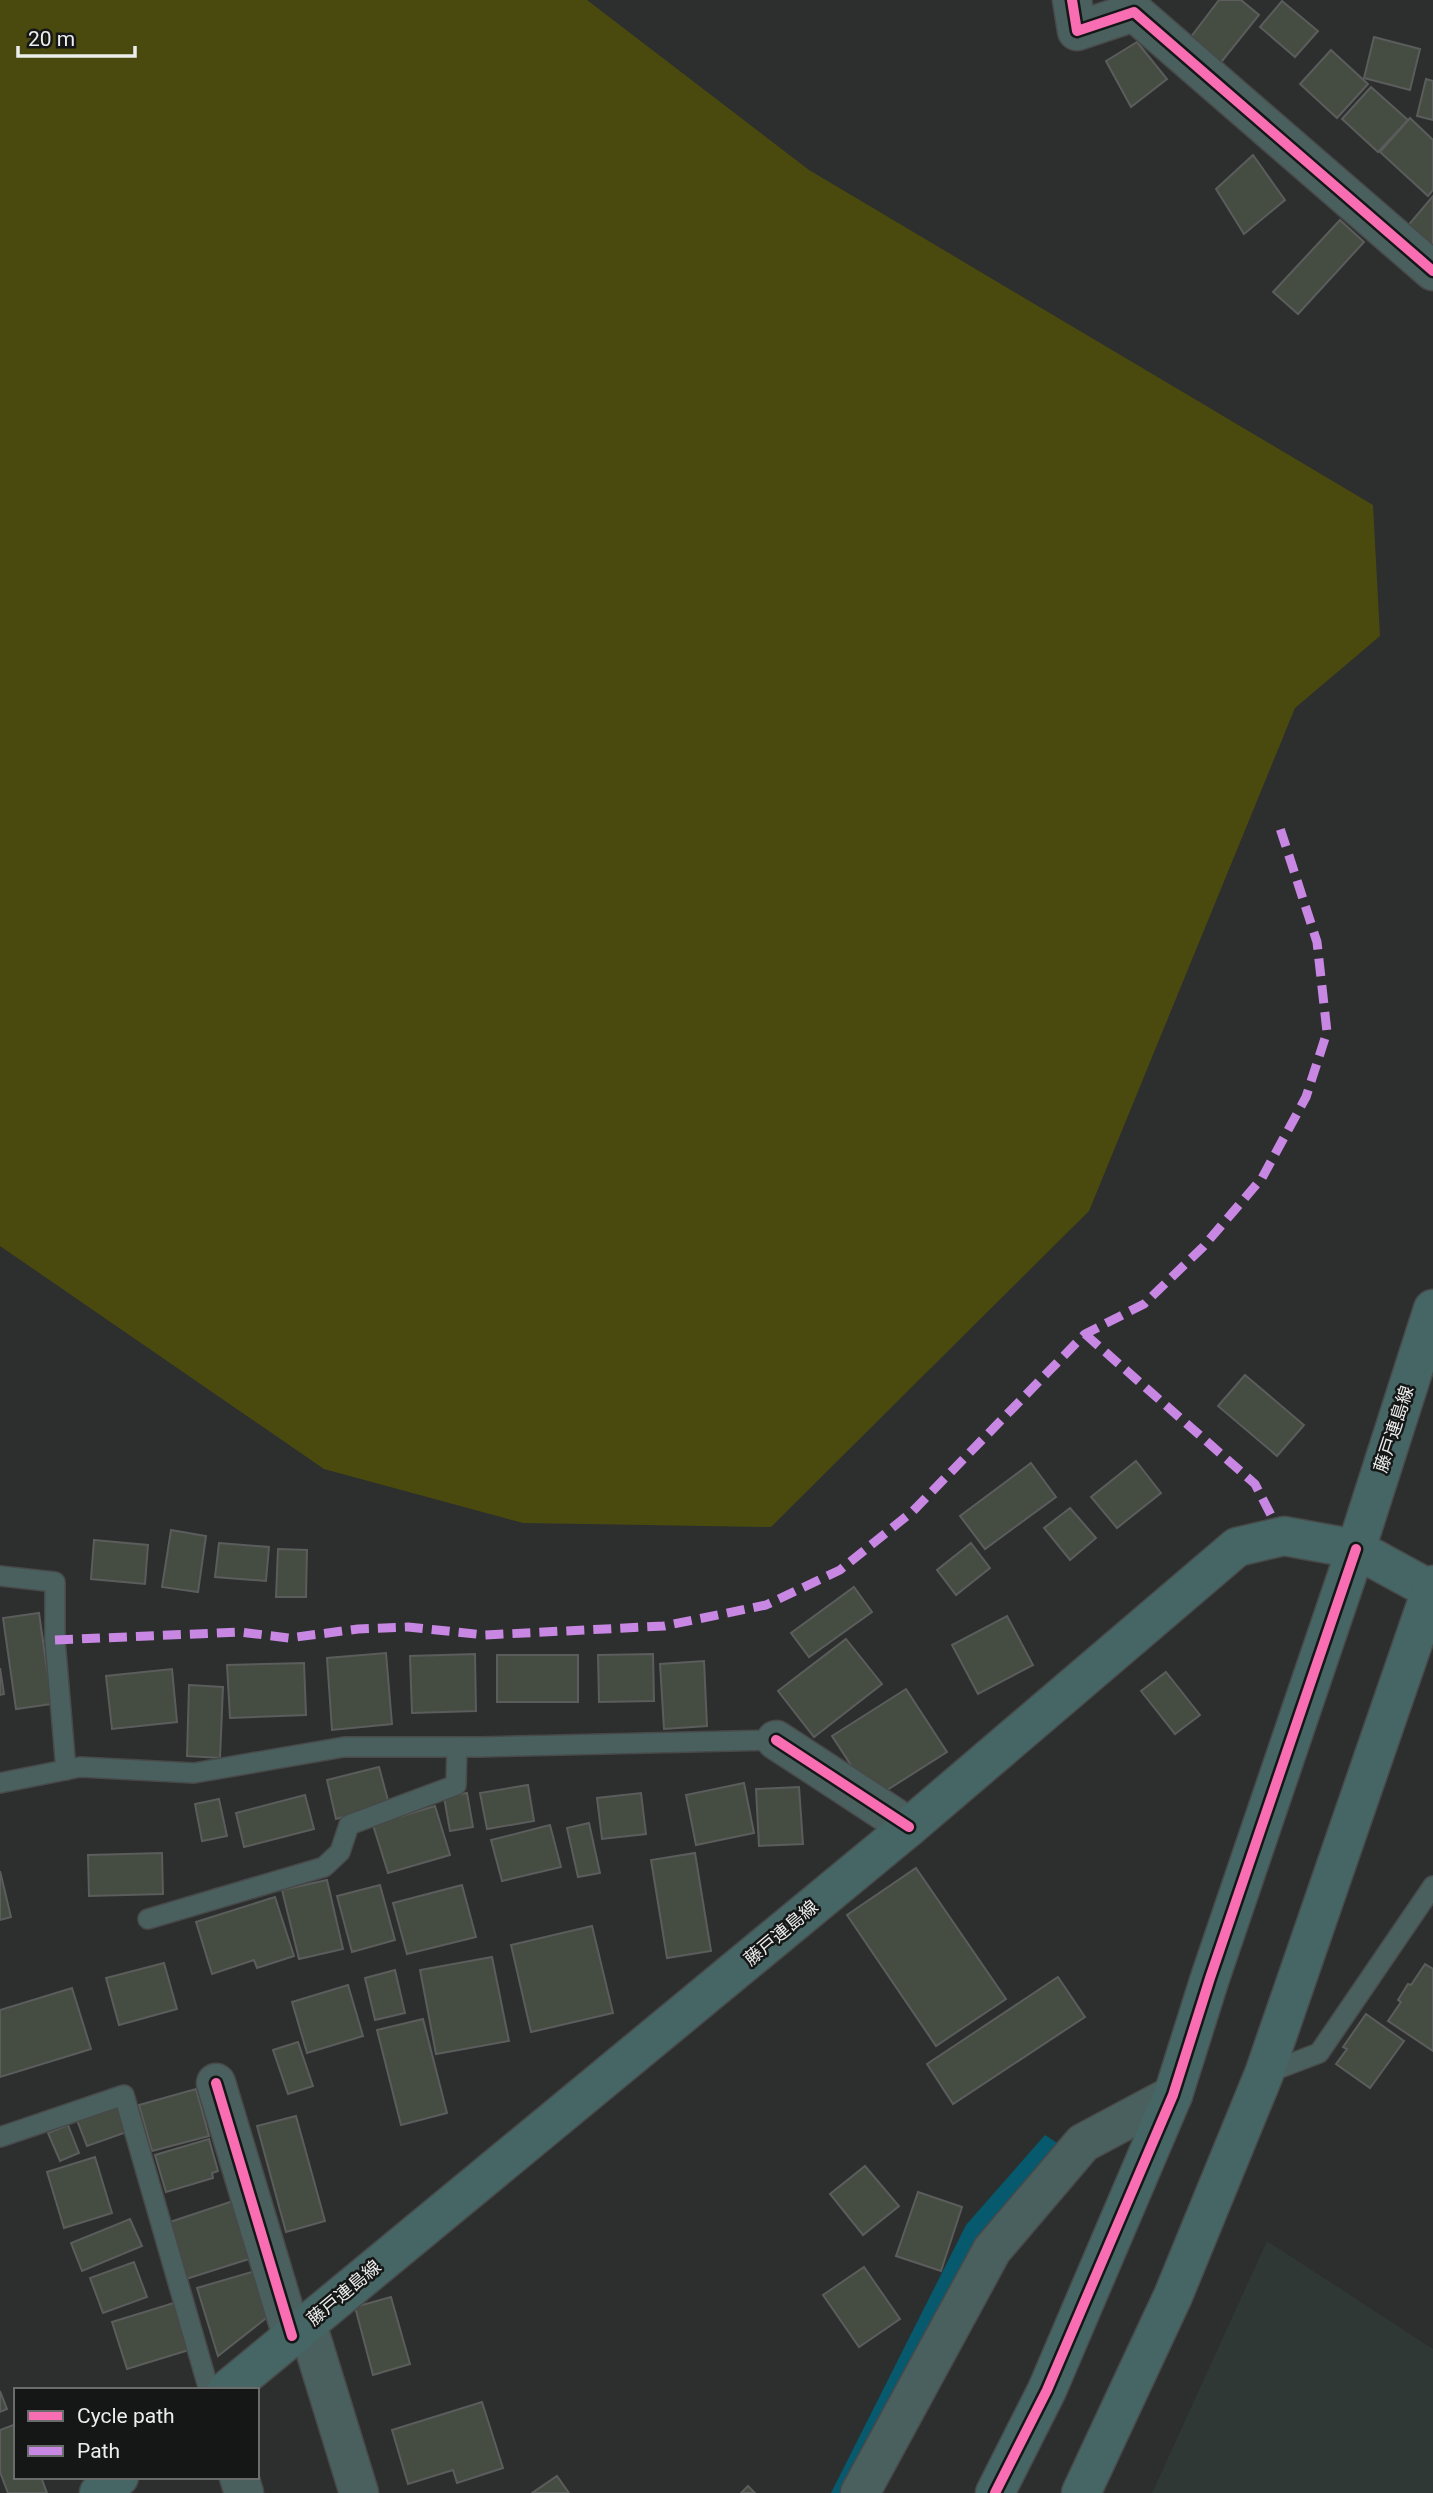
<svg xmlns="http://www.w3.org/2000/svg" width="1433" height="2493" font-family="Roboto,'Noto Sans JP',sans-serif">
<style>
.built{fill:#303835}
.green{fill:#4a4a0f}
.water{fill:#075a6e}
.building{fill:#454d43;stroke:#5b5c5c;stroke-width:2}
.lines{fill:none;stroke-linecap:round;stroke-linejoin:round}
.lane-casing{stroke:#484949;stroke-width:22}
.street-casing{stroke:#484949;stroke-width:41}
.secondary-casing{stroke:#484949;stroke-width:41}
.lane{stroke:#4a605f;stroke-width:19}
.street{stroke:#4a605f;stroke-width:38}
.secondary{stroke:#466565;stroke-width:38}
.quiet{stroke:#c787e3;stroke-width:9;stroke-dasharray:18 9;stroke-linecap:butt}
.cycleway-casing{stroke:#151716;stroke-width:15}
.cycleway{stroke:#f96db3;stroke-width:10}
.labels{text-anchor:middle;stroke-width:5;stroke-linejoin:round;paint-order:stroke}
.street-label{font-size:18px;fill:#eceeed;stroke:#151716}
</style>
<rect width="100%" height="100%" fill="#2d2e2e"/>
<polygon class="built" points="1267,2241 1433,2349 1433,2493 1152,2493"/>
<polygon class="green" points="0,0 587,0 809,170 1373,505 1380,636 1295,708 1089,1211 771,1527 523,1523 324,1469 0,1246"/>
<polygon class="water" points="1045,2135 1059,2144 979,2234 849,2493 831,2493 966,2225"/>
<g class="building">
<polygon points="1219,0 1241,0 1259,15 1218,66 1187,42"/>
<polygon points="1282,1 1318,31 1295,57 1260,27"/>
<polygon points="1374,37 1420,49 1410,90 1364,78"/>
<polygon points="1137,42 1167,79 1131,107 1106,61"/>
<polygon points="1331,50 1368,84 1337,118 1300,84"/>
<polygon points="1426,79 1433,81 1433,120 1417,116"/>
<polygon points="1371,87 1408,120 1378,152 1342,119"/>
<polygon points="1410,118 1433,140 1433,190 1428,196 1380,152"/>
<polygon points="1253,155 1285,200 1244,234 1216,189"/>
<polygon points="1433,196 1433,257 1406,228"/>
<polygon points="1340,220 1364,242 1298,314 1273,292"/>
<polygon points="1245,1375 1304,1425 1277,1456 1218,1406"/>
<polygon points="1136,1461 1161,1493 1117,1528 1091,1497"/>
<polygon points="1031,1463 1056,1497 985,1549 960,1516"/>
<polygon points="1070,1508 1096,1538 1070,1560 1044,1528"/>
<polygon points="171,1530 206,1536 198,1592 162,1587"/>
<polygon points="94,1540 148,1545 145,1584 91,1579"/>
<polygon points="219,1543 269,1547 266,1581 215,1577"/>
<polygon points="971,1543 990,1568 956,1595 937,1570"/>
<polygon points="278,1549 307,1550 306,1597 276,1597"/>
<polygon points="854,1587 872,1612 809,1657 791,1633"/>
<polygon points="39,1613 52,1704 16,1709 3,1618"/>
<polygon points="1007,1616 1033,1665 978,1694 952,1645"/>
<polygon points="846,1639 882,1684 814,1737 778,1691"/>
<polygon points="386,1653 392,1724 332,1730 327,1658"/>
<polygon points="475,1654 476,1711 412,1713 410,1656"/>
<polygon points="653,1654 654,1701 599,1702 598,1655"/>
<rect x="497" y="1655" width="81" height="47"/>
<polygon points="704,1661 707,1726 664,1729 660,1664"/>
<polygon points="304,1663 306,1715 230,1718 227,1665"/>
<polygon points="0,1668 4,1694 0,1695"/>
<polygon points="172,1669 177,1722 112,1729 106,1676"/>
<polygon points="1166,1672 1200,1715 1175,1734 1141,1691"/>
<polygon points="189,1685 223,1687 220,1758 187,1756"/>
<polygon points="906,1689 947,1752 873,1799 832,1736"/>
<polygon points="379,1767 389,1804 336,1819 327,1780"/>
<polygon points="744,1783 754,1833 696,1845 686,1795"/>
<polygon points="528,1785 534,1821 487,1829 480,1793"/>
<polygon points="799,1787 803,1844 759,1846 756,1789"/>
<polygon points="467,1793 473,1827 450,1831 444,1797"/>
<polygon points="641,1793 646,1834 602,1839 597,1798"/>
<polygon points="305,1795 314,1829 244,1847 236,1813"/>
<polygon points="219,1799 227,1836 202,1841 195,1804"/>
<polygon points="435,1806 450,1855 388,1873 373,1825"/>
<polygon points="589,1823 600,1873 578,1877 567,1828"/>
<polygon points="550,1825 561,1867 502,1881 491,1840"/>
<polygon points="162,1853 163,1894 89,1896 88,1855"/>
<polygon points="695,1853 711,1951 667,1958 651,1860"/>
<polygon points="916,1868 1006,1999 936,2046 847,1915"/>
<polygon points="0,1871 11,1917 0,1920"/>
<polygon points="327,1880 343,1949 299,1959 282,1890"/>
<polygon points="380,1885 395,1940 352,1952 337,1896"/>
<polygon points="462,1885 476,1937 407,1954 393,1903"/>
<polygon points="275,1897 294,1956 257,1968 254,1960 212,1974 196,1922"/>
<polygon points="592,1926 613,2013 531,2032 511,1945"/>
<polygon points="492,1957 509,2041 436,2054 420,1970"/>
<polygon points="164,1963 177,2009 119,2025 106,1978"/>
<polygon points="1425,1964 1433,1969 1433,2051 1388,2021 1401,2002 1398,2000 1408,1984 1411,1985"/>
<polygon points="395,1970 405,2013 375,2020 365,1978"/>
<polygon points="1058,1977 1085,2017 953,2104 927,2064"/>
<polygon points="348,1985 363,2036 307,2053 292,2002"/>
<polygon points="72,1988 91,2049 0,2077 0,2010"/>
<polygon points="1366,2014 1404,2041 1370,2088 1336,2064 1347,2049 1343,2047"/>
<polygon points="423,2019 447,2113 401,2125 377,2030"/>
<polygon points="298,2042 313,2086 288,2094 273,2050"/>
<polygon points="196,2089 209,2136 152,2151 139,2105"/>
<polygon points="117,2105 127,2132 87,2146 77,2120"/>
<polygon points="296,2116 325,2221 286,2232 257,2126"/>
<polygon points="68,2125 79,2153 60,2161 48,2133"/>
<polygon points="209,2139 218,2171 212,2173 213,2178 166,2192 155,2155"/>
<polygon points="95,2157 112,2213 64,2228 47,2172"/>
<polygon points="865,2166 899,2206 863,2235 830,2194"/>
<polygon points="918,2192 962,2207 941,2271 896,2256"/>
<polygon points="233,2201 252,2258 183,2280 164,2224"/>
<polygon points="130,2219 142,2246 82,2271 71,2243"/>
<polygon points="134,2262 147,2297 103,2313 90,2278"/>
<polygon points="864,2267 900,2319 859,2347 823,2295"/>
<polygon points="262,2269 274,2312 218,2356 197,2288"/>
<polygon points="391,2297 410,2364 373,2375 355,2307"/>
<polygon points="177,2302 192,2349 127,2369 112,2322"/>
<polygon points="0,2391 7,2409 0,2412"/>
<polygon points="482,2402 503,2468 457,2483 453,2470 408,2484 392,2430"/>
<polygon points="16,2424 16,2477 41,2477 47,2493 8,2493 0,2472 0,2430"/>
<polygon points="557,2476 569,2493 532,2493"/>
<polygon points="748,2486 755,2493 741,2493"/>
</g>
<g class="lines">
<defs>
<g id="lane">
<polyline points="0,1576 55,1582 55,1640 66,1770"/>
<polyline points="0,1783 80,1767 194,1773 344,1747 480,1747 776,1740"/>
<polyline points="148,1919 324,1867 340,1852 349,1825 456,1785 457,1747"/>
<polyline points="1264,2074 1319,2053 1433,1886"/>
<polyline points="0,2137 124,2095 209,2390"/>
</g>
<g id="street">
<polyline points="1072,0 1077,31 1134,12 1433,271"/>
<polyline points="776,1740 909,1827"/>
<polyline points="216,2083 292,2336"/>
<polyline points="307,2324 359,2493"/>
<polyline points="239,2477 244,2493"/>
<polyline points="860,2493 992,2250 1083,2143 1173,2095"/>
</g>
<g id="secondary">
<polyline points="227,2390 909,1827 1237,1547 1284,1536 1356,1549 1431,1590"/>
<polyline points="99,2493 119,2477"/>
<polyline points="995,2493 1047,2390 1173,2095 1210,1978 1356,1549 1433,1309"/>
<polyline points="1081,2493 1173,2296 1264,2074 1433,1585"/>
</g>
</defs>
<use href="#lane" class="lane-casing"/>
<use href="#street" class="street-casing"/>
<use href="#secondary" class="secondary-casing"/>
<use href="#lane" class="lane"/>
<use href="#street" class="street"/>
<use href="#secondary" class="secondary"/>
<g class="quiet">
<polyline points="1085,1334 1255,1484 1273,1519"/>
<polyline points="55,1640 240,1632 289,1638 358,1629 408,1627 485,1635 664,1626 766,1605 840,1570 913,1511 1085,1334 1144,1304 1203,1247 1262,1178 1306,1097 1327,1032 1317,942 1278,822"/>
</g>
<defs>
<g id="cycleway">
<polyline points="1072,0 1077,31 1134,12 1433,271"/>
<polyline points="776,1740 909,1827"/>
<polyline points="216,2083 292,2336"/>
<polyline points="995,2493 1047,2390 1173,2095 1210,1978 1356,1549"/>
</g>
</defs>
<use href="#cycleway" class="cycleway-casing"/>
<use href="#cycleway" class="cycleway"/>
</g>
<g class="labels">
<g class="street-label">
<text transform="translate(1394 1429) rotate(-72)" y="6">藤戸連島線</text>
<text transform="translate(781 1933) rotate(-40)" y="6">藤戸連島線</text>
<text transform="translate(344 2293) rotate(-40)" y="6">藤戸連島線</text>
</g>
</g>
<rect x="14" y="2388" width="245" height="91" fill="#151716" stroke="#6b6d6c" stroke-width="2"/>
<rect x="28" y="2411" width="35" height="10" fill="#f96db3" stroke="#6b6d6c" stroke-width="2"/>
<text x="77" y="2423" font-size="21" fill="#eceeed">Cycle path</text>
<rect x="28" y="2446" width="35" height="10" fill="#c787e3" stroke="#6b6d6c" stroke-width="2"/>
<text x="77" y="2458" font-size="21" fill="#eceeed">Path</text>
<path d="M18 46v10h117v-10" fill="none" stroke="#eceeed" stroke-width="3.5"/>
<text x="28" y="46" font-size="21" fill="#eceeed" stroke="#151716" stroke-width="5" paint-order="stroke">20 m</text>
</svg>
